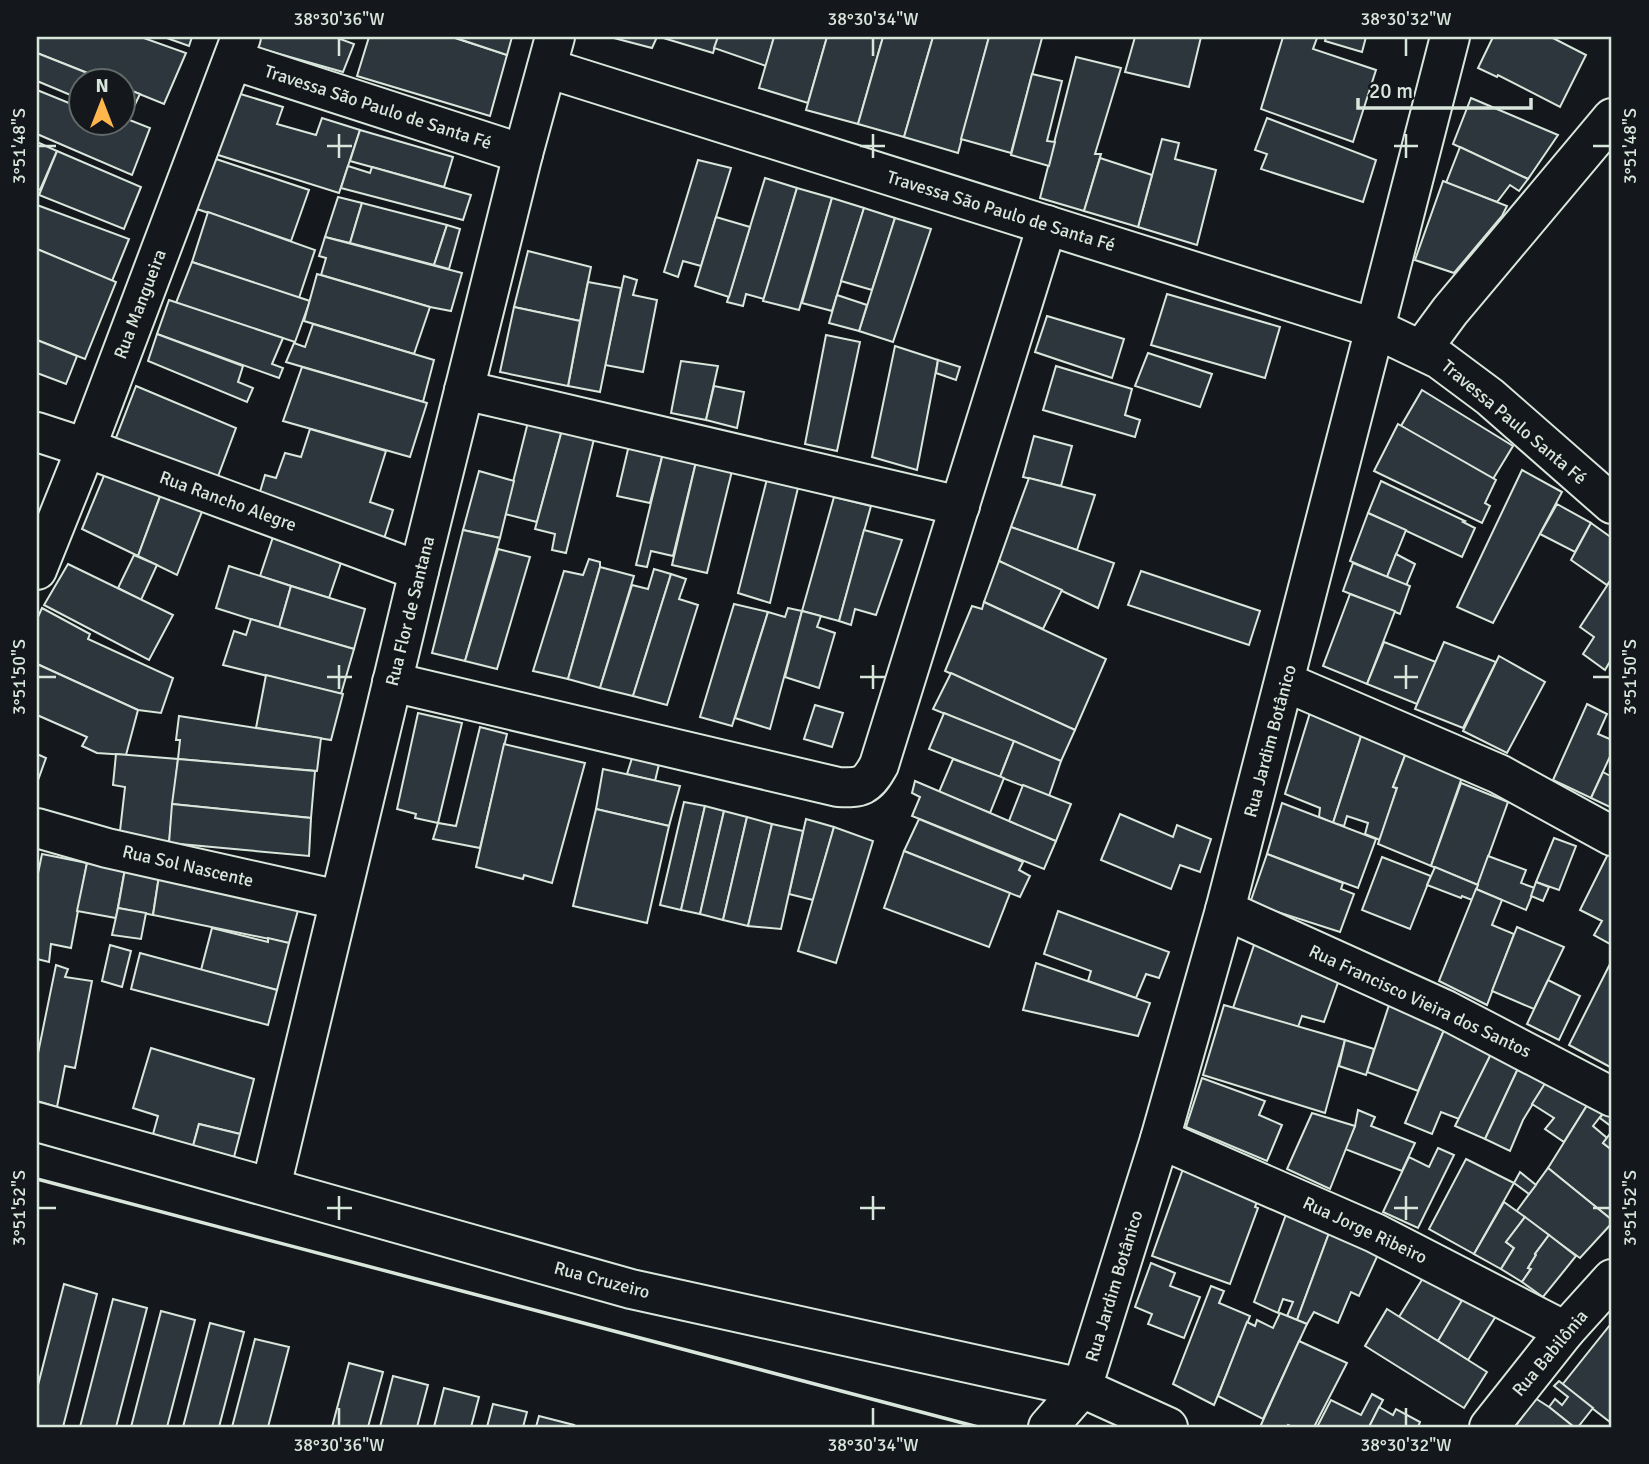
<svg xmlns="http://www.w3.org/2000/svg" width="1649" height="1464" font-family="Signika,sans-serif">
<style>
.building{fill:#2c363c;stroke:#d8e6dc;stroke-width:2}
.lines{fill:none;stroke-linecap:round;stroke-linejoin:round}
.minor-casing{stroke:#d8e6dc;stroke-width:42}
.minor{stroke:#14181c;stroke-width:38}
.wall{stroke:#d8e6dc;stroke-width:3.5}
.ticks{fill:none;stroke:#d8e6dc;stroke-width:2.5}
.labels{text-anchor:middle;stroke-width:5;stroke-linejoin:round;paint-order:stroke}
.street-label{font-size:18px;fill:#d8e6dc;stroke:#14181c}
.neatline{fill:none;stroke:#d8e6dc;stroke-width:2.5}
.ticks-label{font-size:18px;text-anchor:middle;fill:#d8e6dc}
</style>
<rect width="100%" height="100%" fill="#14181c"/>
<g class="building">
<polygon points="37,37 141,37 186,53 164,104 122,87 122,80 105,80 37,53"/>
<polygon points="164,37 192,37 189,46"/>
<polygon points="254,37 341,37 340,39 354,44 343,72 251,46"/>
<polygon points="369,37 452,37 507,55 490,116 357,76"/>
<polygon points="453,37 512,37 507,55"/>
<polygon points="610,37 657,37 652,48"/>
<polygon points="660,37 718,37 713,53"/>
<polygon points="718,37 774,37 766,66 714,48"/>
<polygon points="774,37 827,37 808,103 759,88"/>
<polygon points="827,37 883,37 858,124 806,110"/>
<polygon points="883,37 933,37 904,137 858,124"/>
<polygon points="933,37 989,37 958,153 904,137"/>
<polygon points="989,37 1042,38 1011,153 961,139"/>
<polygon points="1135,37 1201,37 1189,87 1125,72"/>
<polygon points="1283,37 1317,38 1313,49 1376,70 1353,142 1261,109"/>
<polygon points="1326,37 1366,37 1362,52 1325,41"/>
<polygon points="1493,37 1551,37 1586,55 1560,107 1498,75 1497,77 1478,68"/>
<polygon points="37,53 105,80 80,80 80,99 37,81"/>
<polygon points="1076,57 1121,68 1095,154 1101,154 1084,211 1040,198"/>
<polygon points="1032,74 1062,81 1047,141 1055,142 1049,166 1011,155"/>
<polygon points="122,87 140,94 128,119 122,117"/>
<polygon points="37,90 74,105 73,107 80,110 80,122 122,122 122,117 150,128 132,175 37,134"/>
<polygon points="234,92 283,107 277,124 316,135 322,118 360,130 339,193 215,154"/>
<polygon points="1471,98 1558,135 1528,179 1453,144"/>
<polygon points="1267,118 1376,160 1363,202 1261,169 1267,154 1255,150"/>
<polygon points="360,130 453,157 444,187 350,161"/>
<polygon points="1162,139 1179,143 1175,159 1216,170 1197,245 1138,227"/>
<polygon points="37,142 57,151 40,190 37,188"/>
<polygon points="1460,147 1528,179 1519,191 1510,185 1497,202 1446,183"/>
<polygon points="57,151 141,187 124,229 39,195"/>
<polygon points="213,158 309,190 291,241 197,209"/>
<polygon points="1100,158 1152,175 1138,227 1084,211"/>
<polygon points="698,160 731,168 701,266 683,261 678,277 664,272"/>
<polygon points="348,166 370,173 372,167 471,195 463,220 341,188"/>
<polygon points="765,178 797,188 764,299 746,294 743,306 727,302"/>
<polygon points="1443,181 1507,206 1502,216 1454,273 1415,260"/>
<polygon points="797,188 832,198 799,310 763,301"/>
<polygon points="338,197 362,203 350,243 325,237"/>
<polygon points="832,198 864,208 832,311 802,303"/>
<polygon points="362,203 447,225 434,265 350,243"/>
<polygon points="37,205 129,239 112,281 37,249"/>
<polygon points="864,208 895,218 872,290 841,281"/>
<polygon points="208,212 315,250 299,298 192,262"/>
<polygon points="716,217 750,227 729,297 695,286"/>
<polygon points="895,218 931,229 893,342 859,331"/>
<polygon points="447,225 460,229 449,269 434,265"/>
<polygon points="325,237 462,273 451,311 430,307 321,275 326,258 319,256"/>
<polygon points="37,249 116,282 85,359 37,340"/>
<polygon points="528,251 591,267 580,321 514,307"/>
<polygon points="192,262 310,301 295,342 176,303"/>
<polygon points="317,274 430,307 414,354 304,321"/>
<polygon points="624,276 637,280 633,295 657,300 643,372 605,365"/>
<polygon points="588,282 621,288 600,392 568,386"/>
<polygon points="1167,294 1280,327 1265,378 1151,345"/>
<polygon points="837,295 867,305 859,331 829,323"/>
<polygon points="169,300 283,338 272,364 283,368 279,378 157,334"/>
<polygon points="514,307 580,321 568,386 500,372"/>
<polygon points="1047,316 1124,339 1112,378 1035,352"/>
<polygon points="313,324 434,360 423,402 286,362 294,343 305,347"/>
<polygon points="157,334 243,366 238,382 253,388 247,402 148,361"/>
<polygon points="826,335 860,342 837,451 805,444"/>
<polygon points="37,340 77,356 66,384 37,373"/>
<polygon points="895,346 938,360 917,470 872,457"/>
<polygon points="1148,353 1212,374 1200,407 1135,386"/>
<polygon points="938,360 960,367 956,380 936,373"/>
<polygon points="681,361 718,366 706,420 671,413"/>
<polygon points="1056,366 1132,389 1125,415 1140,420 1135,437 1043,410"/>
<polygon points="302,367 427,403 410,457 283,421"/>
<polygon points="136,386 236,428 217,479 114,443"/>
<polygon points="714,386 744,392 737,428 706,420"/>
<polygon points="1422,390 1513,446 1493,479 1401,426"/>
<polygon points="528,422 562,430 537,522 505,514"/>
<polygon points="1398,424 1496,480 1485,503 1490,506 1482,523 1374,471"/>
<polygon points="310,429 386,451 370,502 393,510 384,539 259,495 265,475 276,478 285,453 301,457"/>
<polygon points="562,430 595,435 566,553 552,550 555,534 535,529"/>
<polygon points="1034,436 1072,446 1061,486 1023,477"/>
<polygon points="629,445 663,453 650,503 617,496"/>
<polygon points="663,453 696,462 673,556 651,551 647,567 636,565"/>
<polygon points="696,462 732,471 707,573 672,565"/>
<polygon points="108,466 163,488 138,556 82,529"/>
<polygon points="1522,470 1562,492 1493,623 1457,607"/>
<polygon points="479,471 514,481 500,538 463,530"/>
<polygon points="1029,478 1095,495 1077,550 1011,527"/>
<polygon points="767,479 798,488 770,603 738,593"/>
<polygon points="1381,481 1465,521 1463,522 1475,528 1462,557 1368,513"/>
<polygon points="165,483 207,499 177,575 138,556"/>
<polygon points="834,497 871,506 839,621 802,611"/>
<polygon points="1557,504 1591,523 1575,552 1540,534"/>
<polygon points="1368,513 1406,530 1387,577 1350,561"/>
<polygon points="1591,523 1612,538 1612,578 1607,585 1571,560"/>
<polygon points="1011,527 1114,563 1098,608 999,561"/>
<polygon points="463,530 500,538 465,661 432,653"/>
<polygon points="864,530 902,540 876,615 855,609 851,625 839,621"/>
<polygon points="274,534 343,557 329,598 260,576"/>
<polygon points="498,549 530,557 497,669 465,661"/>
<polygon points="1396,554 1415,564 1406,586 1387,577"/>
<polygon points="134,555 157,565 141,600 118,588"/>
<polygon points="589,559 600,562 600,567 568,679 533,671 564,571 583,575"/>
<polygon points="999,561 1062,590 1043,629 984,602"/>
<polygon points="1353,563 1410,586 1400,614 1343,591"/>
<polygon points="68,564 173,615 149,660 44,605"/>
<polygon points="229,566 291,586 279,628 216,608"/>
<polygon points="600,567 634,576 600,688 568,679"/>
<polygon points="654,569 671,574 633,696 600,688 632,585 648,589"/>
<polygon points="1141,571 1260,611 1249,645 1128,605"/>
<polygon points="671,574 686,579 679,599 698,605 667,705 633,696"/>
<polygon points="1612,578 1612,658 1605,670 1583,654 1594,637 1580,627"/>
<polygon points="291,586 365,609 354,649 279,628"/>
<polygon points="1350,594 1395,611 1367,684 1323,666"/>
<polygon points="984,602 1106,659 1075,730 945,671 972,606 982,609"/>
<polygon points="734,604 768,612 732,726 700,717"/>
<polygon points="42,608 90,634 88,639 173,678 161,713 138,710 37,664 37,619"/>
<polygon points="788,608 802,611 770,729 735,718 768,612 785,617"/>
<polygon points="802,611 821,616 817,627 835,633 819,688 785,677"/>
<polygon points="251,619 354,649 341,694 223,665 234,631 246,635"/>
<polygon points="1384,642 1436,662 1417,704 1367,684"/>
<polygon points="1444,642 1496,662 1463,728 1415,709"/>
<polygon points="1499,656 1545,682 1507,753 1463,731"/>
<polygon points="37,664 138,710 126,755 97,753 82,746 87,737 37,715"/>
<polygon points="951,673 1075,730 1061,761 933,709"/>
<polygon points="266,675 343,694 331,740 256,728"/>
<polygon points="1313,703 1364,727 1333,823 1319,817 1320,808 1285,794"/>
<polygon points="1587,704 1607,714 1598,734 1612,740 1612,752 1591,798 1553,780"/>
<polygon points="815,705 843,713 832,747 804,739"/>
<polygon points="418,713 462,723 438,823 415,818 416,814 397,809"/>
<polygon points="944,713 1014,741 1000,777 929,749"/>
<polygon points="179,716 321,738 317,771 178,759 180,740 176,740"/>
<polygon points="480,727 507,734 480,848 433,839 438,823 456,826"/>
<polygon points="1364,727 1409,745 1393,787 1397,788 1380,840 1365,834 1368,823 1347,816 1344,826 1333,823"/>
<polygon points="1411,740 1467,763 1431,866 1378,844 1397,788 1393,787"/>
<polygon points="1014,741 1061,761 1049,796 1000,777"/>
<polygon points="504,744 585,763 552,883 524,875 523,879 476,867"/>
<polygon points="37,754 46,758 37,783"/>
<polygon points="116,754 178,759 169,843 120,831 125,787 113,785"/>
<polygon points="633,755 660,760 655,781 627,774"/>
<polygon points="178,759 315,771 311,818 172,804"/>
<polygon points="953,759 1004,778 990,813 939,792"/>
<polygon points="603,769 680,786 669,826 596,809"/>
<polygon points="1603,772 1612,777 1612,808 1591,798"/>
<polygon points="915,781 1056,841 1044,869 912,816 920,797 912,793"/>
<polygon points="1461,783 1508,802 1478,885 1431,866"/>
<polygon points="1023,785 1071,804 1056,841 1009,821"/>
<polygon points="684,802 705,806 681,910 660,905"/>
<polygon points="1282,803 1376,839 1358,888 1267,854"/>
<polygon points="172,804 311,818 309,856 169,843"/>
<polygon points="705,806 724,811 700,914 681,910"/>
<polygon points="596,809 669,826 647,923 573,906"/>
<polygon points="724,811 747,817 723,920 700,914"/>
<polygon points="1120,814 1173,837 1177,825 1211,839 1200,872 1180,865 1171,889 1101,860"/>
<polygon points="747,817 772,824 748,926 723,920"/>
<polygon points="806,819 834,827 813,900 789,894"/>
<polygon points="919,819 1023,862 1019,870 1030,876 1020,897 904,851"/>
<polygon points="772,824 803,831 781,929 748,926"/>
<polygon points="834,827 873,841 836,963 798,951"/>
<polygon points="1554,838 1576,846 1559,890 1536,882"/>
<polygon points="1612,846 1612,945 1594,935 1602,921 1580,910"/>
<polygon points="904,851 1010,893 989,947 884,908"/>
<polygon points="42,854 87,863 71,948 51,944 49,962 37,959 37,878"/>
<polygon points="1267,854 1343,883 1341,889 1354,894 1340,932 1250,903"/>
<polygon points="1488,856 1526,870 1521,883 1535,888 1526,910 1476,889"/>
<polygon points="1382,857 1431,876 1410,929 1362,910"/>
<polygon points="87,863 125,869 116,918 77,911"/>
<polygon points="1435,867 1478,885 1472,900 1462,896 1461,898 1427,885"/>
<polygon points="125,869 159,876 153,915 118,908"/>
<polygon points="159,876 300,903 289,943 153,915"/>
<polygon points="1536,882 1549,887 1543,901 1531,896"/>
<polygon points="1476,889 1502,900 1492,925 1514,934 1487,1005 1439,981"/>
<polygon points="118,908 146,913 141,939 112,935"/>
<polygon points="1058,911 1169,952 1159,978 1146,974 1136,998 1088,981 1091,971 1044,954"/>
<polygon points="1517,927 1564,947 1534,1009 1492,991"/>
<polygon points="212,928 268,942 268,938 289,943 277,990 201,970"/>
<polygon points="1255,942 1341,974 1324,1022 1302,1016 1298,1027 1233,1008"/>
<polygon points="110,945 131,951 122,987 102,981"/>
<polygon points="140,953 277,990 268,1025 131,989"/>
<polygon points="1612,960 1612,1068 1569,1045"/>
<polygon points="1036,963 1150,1003 1138,1036 1023,1010"/>
<polygon points="56,965 68,969 65,977 92,981 75,1068 65,1066 57,1107 37,1101 37,1058"/>
<polygon points="1548,980 1580,996 1559,1040 1527,1024"/>
<polygon points="1392,996 1447,1023 1418,1091 1367,1072"/>
<polygon points="1224,1005 1345,1040 1325,1113 1203,1075"/>
<polygon points="1447,1023 1495,1046 1459,1119 1441,1112 1432,1134 1405,1123"/>
<polygon points="1345,1040 1374,1049 1366,1075 1339,1066"/>
<polygon points="1495,1046 1522,1060 1485,1139 1455,1126"/>
<polygon points="151,1048 254,1079 240,1134 199,1124 193,1146 153,1134 158,1116 133,1108"/>
<polygon points="1522,1060 1551,1074 1523,1120 1510,1151 1485,1139"/>
<polygon points="1551,1074 1591,1099 1564,1142 1545,1129 1554,1118 1532,1104"/>
<polygon points="1202,1078 1265,1101 1259,1115 1282,1125 1267,1161 1186,1127"/>
<polygon points="1591,1099 1607,1108 1593,1126 1607,1138 1603,1143 1612,1150 1612,1220 1548,1168"/>
<polygon points="1607,1108 1612,1112 1612,1127 1600,1118"/>
<polygon points="1358,1110 1375,1117 1371,1126 1415,1143 1402,1171 1345,1149 1355,1126"/>
<polygon points="1312,1113 1355,1126 1330,1189 1287,1169"/>
<polygon points="199,1124 240,1134 234,1157 193,1146"/>
<polygon points="1612,1131 1612,1150 1603,1143"/>
<polygon points="1438,1148 1454,1155 1418,1228 1383,1212 1409,1157 1429,1167"/>
<polygon points="1466,1159 1514,1183 1474,1254 1429,1229"/>
<polygon points="1548,1168 1612,1220 1612,1223 1580,1258 1516,1212"/>
<polygon points="1183,1169 1259,1197 1255,1207 1258,1208 1230,1284 1152,1256"/>
<polygon points="1520,1172 1536,1185 1529,1194 1514,1183"/>
<polygon points="1504,1202 1525,1217 1506,1242 1514,1248 1501,1269 1474,1254"/>
<polygon points="1288,1209 1332,1225 1297,1320 1287,1316 1293,1302 1283,1299 1278,1313 1254,1302"/>
<polygon points="1525,1217 1549,1235 1535,1254 1536,1255 1528,1268 1531,1269 1522,1282 1501,1269 1514,1248 1506,1242"/>
<polygon points="1332,1225 1381,1248 1359,1296 1351,1292 1338,1323 1314,1312 1307,1324 1297,1320"/>
<polygon points="1549,1235 1576,1256 1543,1297 1522,1282 1531,1269 1528,1268 1536,1255 1535,1254"/>
<polygon points="1151,1263 1175,1273 1170,1286 1200,1297 1184,1338 1148,1324 1152,1314 1135,1307"/>
<polygon points="1423,1278 1462,1301 1438,1341 1399,1317"/>
<polygon points="64,1284 97,1294 63,1427 37,1427 37,1389"/>
<polygon points="1211,1286 1224,1291 1219,1303 1250,1316 1214,1405 1173,1384"/>
<polygon points="1464,1297 1496,1316 1468,1360 1438,1341"/>
<polygon points="113,1299 147,1308 116,1427 80,1427"/>
<polygon points="1387,1309 1487,1372 1464,1408 1365,1346"/>
<polygon points="161,1311 195,1320 167,1427 131,1427"/>
<polygon points="1280,1313 1307,1324 1263,1419 1218,1396 1247,1322 1255,1326 1257,1320 1273,1328"/>
<polygon points="210,1323 244,1332 219,1427 183,1427"/>
<polygon points="1610,1325 1612,1327 1612,1419 1610,1422 1562,1385"/>
<polygon points="255,1339 289,1347 268,1427 232,1427"/>
<polygon points="1299,1341 1347,1363 1314,1427 1293,1427 1288,1425 1287,1427 1260,1427"/>
<polygon points="349,1363 383,1372 368,1427 332,1427"/>
<polygon points="393,1376 428,1385 417,1427 380,1427"/>
<polygon points="1559,1381 1593,1408 1578,1427 1574,1427 1549,1407 1555,1399 1562,1405 1568,1397 1554,1386"/>
<polygon points="444,1388 479,1397 471,1427 434,1427"/>
<polygon points="1372,1394 1383,1400 1369,1427 1317,1427 1331,1400 1361,1415"/>
<polygon points="1535,1398 1549,1407 1574,1427 1515,1427"/>
<polygon points="493,1404 527,1412 523,1427 487,1427"/>
<polygon points="1379,1407 1393,1415 1396,1409 1420,1422 1418,1427 1369,1427"/>
<polygon points="539,1416 574,1425 573,1427 536,1427"/>
</g>
<g class="lines">
<defs>
<g id="minor">
<polyline points="233,60 523,154"/>
<polyline points="547,68 1374,328 1439,359 1490,397 1612,504"/>
<polyline points="1422,349 1450,311 1612,118"/>
<polyline points="464,390 960,506"/>
<polyline points="37,432 86,448 419,571"/>
<polyline points="37,570 86,448 241,37"/>
<path d="M 392,682 L 838,787 C 861,788 867,787 879,765 L 1047,225"/>
<polyline points="1285,682 1499,774 1612,836"/>
<polyline points="37,828 107,848 339,900"/>
<polyline points="1225,910 1446,1010 1612,1097"/>
<polyline points="37,1122 631,1289 1082,1388 1168,1427"/>
<polyline points="1160,1139 1375,1233 1565,1331"/>
<polyline points="271,1187 419,571 523,154 555,37"/>
<polyline points="1048,1427 1082,1388 1160,1139 1225,910 1450,37"/>
<polyline points="1489,1427 1565,1331 1612,1279"/>
</g>
</defs>
<use href="#minor" class="minor-casing"/>
<use href="#minor" class="minor"/>
<polyline class="wall" points="37,1179 978,1427"/>
</g>
<path class="ticks" d="M 339,38 L 339,56M 873,38 L 873,56M 1406,38 L 1406,56M 339,134 L 339,158M 873,134 L 873,158M 1406,134 L 1406,158M 38,146 L 56,146M 327,146 L 352,146M 860,146 L 885,146M 1394,146 L 1418,146M 1593,146 L 1610,146M 339,665 L 339,689M 873,665 L 873,689M 1406,665 L 1406,689M 38,677 L 56,677M 327,677 L 352,677M 860,677 L 885,677M 1394,677 L 1418,677M 1593,677 L 1610,677M 339,1196 L 339,1220M 873,1196 L 873,1220M 1406,1196 L 1406,1220M 38,1208 L 56,1208M 327,1208 L 352,1208M 860,1208 L 885,1208M 1394,1208 L 1418,1208M 1593,1208 L 1610,1208M 339,1408 L 339,1426M 873,1408 L 873,1426M 1406,1408 L 1406,1426"/>
<g class="labels">
<g class="street-label">
<text transform="translate(378 107) rotate(18)" y="6">Travessa São Paulo de Santa Fé</text>
<text transform="translate(1001 211) rotate(17)" y="6">Travessa São Paulo de Santa Fé</text>
<text transform="translate(140 304) rotate(-69)" y="6">Rua Mangueira</text>
<text transform="translate(1514 422) rotate(40)" y="6">Travessa Paulo Santa Fé</text>
<text transform="translate(228 501) rotate(20)" y="6">Rua Rancho Alegre</text>
<text transform="translate(410 611) rotate(-76)" y="6">Rua Flor de Santana</text>
<text transform="translate(1270 741) rotate(-75)" y="6">Rua Jardim Botânico</text>
<text transform="translate(188 866) rotate(13)" y="6">Rua Sol Nascente</text>
<text transform="translate(1420 1001) rotate(25)" y="6">Rua Francisco Vieira dos Santos</text>
<text transform="translate(1365 1230) rotate(25)" y="6">Rua Jorge Ribeiro</text>
<text transform="translate(602 1280) rotate(15)" y="6">Rua Cruzeiro</text>
<text transform="translate(1114 1286) rotate(-73)" y="6">Rua Jardim Botânico</text>
<text transform="translate(1550 1353) rotate(-50)" y="6">Rua Babilônia</text>
</g>
</g>
<rect width="1649" height="1464" fill="none" stroke="#14181c" stroke-width="77"/>
<g transform="translate(102 102)"><circle r="33" fill="#14181c" stroke="#626a69" stroke-width="2"/>
<path d="M0-5L12 26L0 18L-12 26Z" fill="#ffb74d"/>
<text y="-10" font-size="19" font-weight="bold" text-anchor="middle" fill="#d8e6dc">N</text>
</g>
<path d="M1358 98v10h173v-10" fill="none" stroke="#d8e6dc" stroke-width="3.5"/>
<text x="1369" y="98" font-size="21" fill="#d8e6dc" stroke="#14181c" stroke-width="5" paint-order="stroke">20 m</text>
<rect x="38" y="38" width="1572" height="1388" class="neatline"/>
<g class="ticks-label">
<text x="339" y="25">38°30'36"W</text>
<text x="873" y="25">38°30'34"W</text>
<text x="1406" y="25">38°30'32"W</text>
<text transform="translate(19 146) rotate(-90)" y="6">3°51'48"S</text>
<text transform="translate(1630 146) rotate(-90)" y="6">3°51'48"S</text>
<text transform="translate(19 677) rotate(-90)" y="6">3°51'50"S</text>
<text transform="translate(1630 677) rotate(-90)" y="6">3°51'50"S</text>
<text transform="translate(19 1208) rotate(-90)" y="6">3°51'52"S</text>
<text transform="translate(1630 1208) rotate(-90)" y="6">3°51'52"S</text>
<text x="339" y="1451">38°30'36"W</text>
<text x="873" y="1451">38°30'34"W</text>
<text x="1406" y="1451">38°30'32"W</text>
</g>
</svg>
